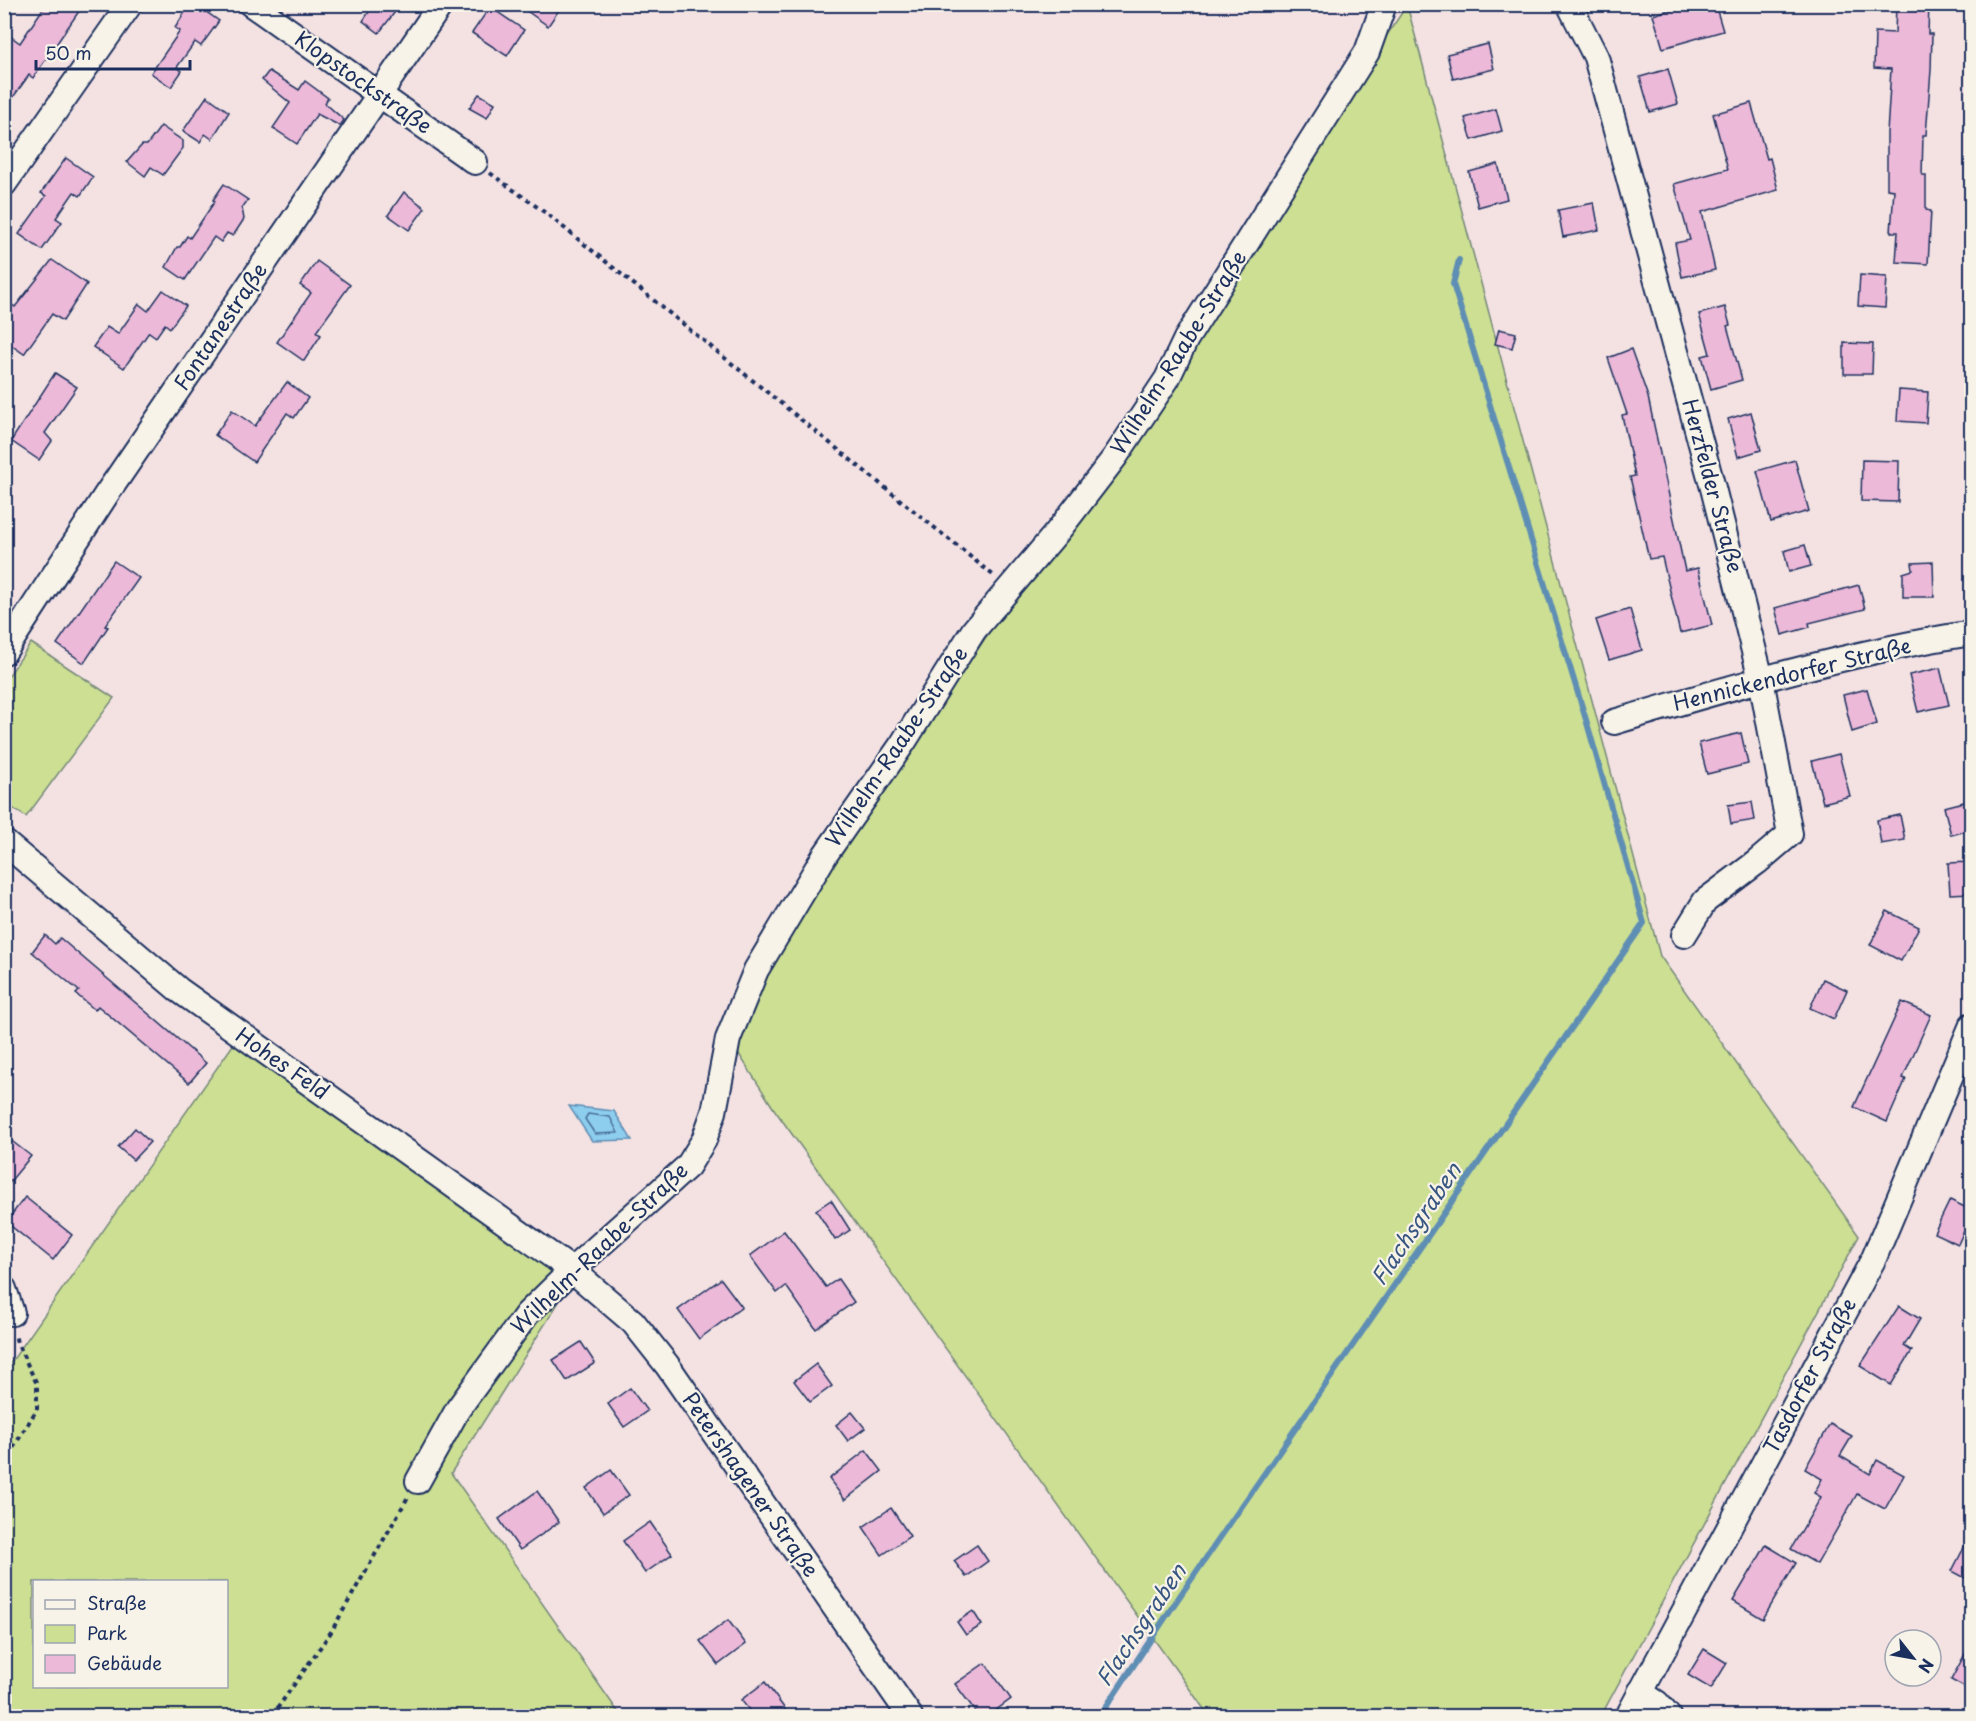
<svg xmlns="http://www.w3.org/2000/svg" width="1976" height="1721" font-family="'Playpen Sans',sans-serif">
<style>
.green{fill:#ccdf93;stroke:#748778;stroke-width:1.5;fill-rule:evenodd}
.water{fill:#8dcdee;stroke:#5f8eb4;stroke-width:1.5}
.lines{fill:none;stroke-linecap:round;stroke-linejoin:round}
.shore{stroke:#496e98;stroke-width:1.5}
.stream{stroke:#5f8eb4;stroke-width:6}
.building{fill:#ecb9d8;stroke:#1b2f5e;stroke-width:1.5}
.minor-casing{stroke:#1b2f5e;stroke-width:28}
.path{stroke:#1b2f5e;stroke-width:4;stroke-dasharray:4.5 4.5;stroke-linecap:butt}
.minor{stroke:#f7f3e8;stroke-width:24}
.labels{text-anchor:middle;stroke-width:4.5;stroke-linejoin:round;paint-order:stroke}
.street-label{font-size:21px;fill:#1b2f5e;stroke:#f7f3e8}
.water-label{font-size:22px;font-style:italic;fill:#385682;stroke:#f7f3e8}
</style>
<rect width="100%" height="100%" fill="#f4e2e3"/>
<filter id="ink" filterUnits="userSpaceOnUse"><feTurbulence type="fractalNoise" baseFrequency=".0167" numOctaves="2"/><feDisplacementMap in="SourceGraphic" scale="12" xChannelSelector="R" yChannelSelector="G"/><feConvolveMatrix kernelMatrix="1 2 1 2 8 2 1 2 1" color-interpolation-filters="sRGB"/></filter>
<g filter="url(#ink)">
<g class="green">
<polygon points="1407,5 1660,956 1859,1236 1601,1716 1209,1716 774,1109 735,1048 762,973"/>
<polygon points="31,643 114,698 26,817 5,803 5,681"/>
<path d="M 235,1042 L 571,1283 L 451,1473 L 621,1716 L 5,1716 L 5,1371 ZM 34,1582 L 226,1582 L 226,1686 L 34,1686 Z"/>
</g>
<polygon class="water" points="569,1106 614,1111 632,1140 592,1141"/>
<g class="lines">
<polygon class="shore" points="588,1114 610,1117 618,1133 595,1134 585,1119"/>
<polyline class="stream" points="1100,1716 1175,1603 1644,923 1587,723 1453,284 1459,260"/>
</g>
<g class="building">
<polygon points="46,4 84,4 33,78 29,75 4,110 4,32 20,43"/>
<polygon points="190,4 195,4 219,21 201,46 195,42 177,67 182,71 171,87 151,73 180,31 175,28"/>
<polygon points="374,4 401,4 379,33 363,21"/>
<polygon points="517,4 563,4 548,26"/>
<polygon points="1688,4 1715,4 1723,31 1663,48 1653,15"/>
<polygon points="1896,4 1929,4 1928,34 1932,34 1931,70 1926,135 1923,135 1922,175 1926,175 1926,210 1931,211 1928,264 1896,262 1898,232 1891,232 1894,190 1887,189 1887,133 1891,69 1874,68 1875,32 1895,33"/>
<polygon points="490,7 524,30 507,56 472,33"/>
<polygon points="1488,44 1494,69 1453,79 1447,54"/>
<polygon points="1668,69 1678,104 1650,112 1640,77"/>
<polygon points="269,71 299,90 305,81 328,98 325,103 344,120 340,126 317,114 297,144 273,128 290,103 262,80"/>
<polygon points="479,94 495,103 487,118 469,108"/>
<polygon points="207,96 229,112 212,139 205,134 200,142 183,131"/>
<polygon points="1751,103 1767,159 1770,158 1778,190 1702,212 1715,270 1682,277 1675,243 1690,240 1674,184 1728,169 1713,114"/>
<polygon points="1496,109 1502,131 1472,140 1465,118"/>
<polygon points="161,126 183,141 183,148 163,175 151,167 145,176 127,162 142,145 147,145"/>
<polygon points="66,158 93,177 80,196 74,192 56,218 62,222 42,250 19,234 46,196 41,193"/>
<polygon points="1498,164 1507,199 1478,207 1469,172"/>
<polygon points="224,184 248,200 242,208 244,219 233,236 227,233 221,242 214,237 185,280 166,267 177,247 180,247 187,236 190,238 215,201 213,200"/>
<polygon points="404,192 425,208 409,230 388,215"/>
<polygon points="1594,203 1599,230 1563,237 1558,210"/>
<polygon points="52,260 87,284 63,321 52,314 24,354 4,340 4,299 15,307"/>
<polygon points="317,261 350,285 316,332 321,335 304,361 277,342 311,293 300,285"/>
<polygon points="1860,275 1887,277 1885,308 1858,306"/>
<polygon points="163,290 186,306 170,328 165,324 156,337 149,332 124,368 93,347 107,327 118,334 139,304 148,311"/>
<polygon points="1725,307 1730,325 1727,326 1742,380 1711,389 1702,356 1710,354 1699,314"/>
<polygon points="1499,329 1516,333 1512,348 1495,344"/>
<polygon points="1844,343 1873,344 1872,374 1844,374"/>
<polygon points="1631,349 1648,397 1685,571 1698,568 1712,625 1680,633 1662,557 1649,559 1630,477 1635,476 1622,415 1627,414 1608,358"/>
<polygon points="55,373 77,387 45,433 52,441 39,460 11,441"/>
<polygon points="287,382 308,398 294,418 287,413 254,462 215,435 232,410 255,426"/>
<polygon points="1899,390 1928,392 1926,423 1897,421"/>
<polygon points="1751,412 1761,450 1738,457 1728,419"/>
<polygon points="1795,460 1809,511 1771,522 1757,471"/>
<polygon points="1862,460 1899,461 1898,502 1861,501"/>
<polygon points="1805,545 1811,566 1789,572 1784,551"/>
<polygon points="114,561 139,578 105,626 108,627 84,663 57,644"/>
<polygon points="1933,562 1934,597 1903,597 1903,573 1913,570 1912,563"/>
<polygon points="1859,585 1865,609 1809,623 1810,627 1782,635 1775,608"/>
<polygon points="1630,609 1642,650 1609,660 1596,620"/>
<polygon points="1940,668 1949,705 1918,712 1909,675"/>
<polygon points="1867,689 1877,724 1852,732 1843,695"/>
<polygon points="1741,733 1748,764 1707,774 1699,743"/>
<polygon points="1839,754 1850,796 1823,803 1812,761"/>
<polygon points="1968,801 1971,816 1971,830 1951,835 1944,807"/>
<polygon points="1752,802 1755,820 1731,824 1728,805"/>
<polygon points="1900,815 1905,840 1881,844 1877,820"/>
<polygon points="1971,862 1971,893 1950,894 1948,863"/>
<polygon points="1887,911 1919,927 1901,961 1870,945"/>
<polygon points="45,935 55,944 60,938 206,1063 189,1083 98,1006 95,1010 76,994 79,991 32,952"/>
<polygon points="1823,979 1847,990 1834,1019 1810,1008"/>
<polygon points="1902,1002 1931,1015 1903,1078 1906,1079 1887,1122 1854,1107"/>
<polygon points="135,1128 150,1142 133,1160 118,1147"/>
<polygon points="4,1135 31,1156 4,1189"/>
<polygon points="25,1197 72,1235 53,1260 6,1222"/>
<polygon points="831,1200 850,1230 835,1240 816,1210"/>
<polygon points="1950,1200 1971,1210 1971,1216 1958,1244 1934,1233"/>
<polygon points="784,1231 826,1287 838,1279 854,1302 816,1329 786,1286 777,1293 750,1256"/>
<polygon points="721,1279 742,1307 699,1339 678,1310"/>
<polygon points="1899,1306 1920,1319 1904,1346 1912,1351 1891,1385 1860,1366"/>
<polygon points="581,1342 595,1363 567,1381 553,1360"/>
<polygon points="816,1364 832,1386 810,1402 794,1381"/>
<polygon points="630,1388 647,1411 624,1427 608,1404"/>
<polygon points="852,1412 865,1428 848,1441 836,1425"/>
<polygon points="1830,1424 1852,1436 1840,1456 1870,1474 1877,1460 1904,1475 1885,1509 1857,1494 1817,1564 1791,1549 1821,1497 1814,1493 1822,1479 1805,1469"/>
<polygon points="866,1450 882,1471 845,1500 829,1479"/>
<polygon points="611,1470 629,1495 603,1513 586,1488"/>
<polygon points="537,1491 559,1522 520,1550 499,1519"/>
<polygon points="891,1508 910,1536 882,1555 863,1527"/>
<polygon points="650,1522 672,1554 645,1573 623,1541"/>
<polygon points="1971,1534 1971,1581 1952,1571"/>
<polygon points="977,1545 988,1561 966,1577 954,1561"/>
<polygon points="1766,1545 1796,1563 1763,1619 1733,1601"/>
<polygon points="973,1611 982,1625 966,1635 957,1622"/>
<polygon points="728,1620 746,1644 718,1665 700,1641"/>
<polygon points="1971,1643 1971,1691 1951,1680"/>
<polygon points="1704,1649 1727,1663 1711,1689 1688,1675"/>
<polygon points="985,1663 1011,1699 988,1716 979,1716 955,1684"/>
<polygon points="765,1682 790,1716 754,1716 741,1700"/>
</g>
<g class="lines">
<defs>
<g id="minor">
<polyline points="251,4 475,162"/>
<polyline points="1569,4 1596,57 1713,488 1761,679 1790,834 1757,862 1705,901 1684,935"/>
<polyline points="4,184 130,4"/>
<polyline points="4,652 106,495 441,4"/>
<path d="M 1614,722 C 1732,687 1850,652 1972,633"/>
<polyline points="4,842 179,990 572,1270 633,1322 667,1365 910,1716"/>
<polyline points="4,1289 12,1313"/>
<polyline points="418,1481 458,1409 527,1314 572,1270 688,1166 704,1140 714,1112 728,1039 756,970 825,855 903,743 974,630 1058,531 1115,457 1167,379 1186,339 1367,52 1384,4"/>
<polyline points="1640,1692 1657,1703 1668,1716"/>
<polyline points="1628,1716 1874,1258 1972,1025"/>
</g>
</defs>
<use href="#minor" class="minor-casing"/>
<g class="path">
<polyline points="490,173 547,214 993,575"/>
<polyline points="4,1463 37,1409 37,1384 17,1343 15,1334"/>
<polyline points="272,1716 331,1632 408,1497"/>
</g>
<use href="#minor" class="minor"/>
</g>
</g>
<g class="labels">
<g class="street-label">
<text transform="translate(363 83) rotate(35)" y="7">Klopstockstraße</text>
<text transform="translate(221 327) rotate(-56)" y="7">Fontanestraße</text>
<text transform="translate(1179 353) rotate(-58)" y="7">Wilhelm-Raabe-Straße</text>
<text transform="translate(1712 486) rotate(75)" y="7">Herzfelder Straße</text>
<text transform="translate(1792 675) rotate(-14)" y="7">Hennickendorfer Straße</text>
<text transform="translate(897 747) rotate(-56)" y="7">Wilhelm-Raabe-Straße</text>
<text transform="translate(282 1064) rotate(35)" y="7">Hohes Feld</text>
<text transform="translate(600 1249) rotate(-44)" y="7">Wilhelm-Raabe-Straße</text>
<text transform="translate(1810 1376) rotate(-62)" y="7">Tasdorfer Straße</text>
<text transform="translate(750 1485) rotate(55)" y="7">Petershagener Straße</text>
</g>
<g class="water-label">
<text transform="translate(1416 1224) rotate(-56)" y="8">Flachsgraben</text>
<text transform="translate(1141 1625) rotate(-56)" y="8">Flachsgraben</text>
</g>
</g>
<rect width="1976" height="1721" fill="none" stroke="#f7f3e8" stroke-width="24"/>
<rect x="12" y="12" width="1952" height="1697" fill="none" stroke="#1b2f5e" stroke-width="2" filter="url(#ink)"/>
<rect x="33" y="1580" width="195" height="108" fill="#f7f3e8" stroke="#9fa5b1" stroke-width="1.5"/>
<rect x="45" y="1600" width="30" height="9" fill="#f7f3e8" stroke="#9fa5b1" stroke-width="1.5"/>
<text x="87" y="1610" font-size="18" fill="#1b2f5e">Straße</text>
<rect x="45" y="1625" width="30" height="18" fill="#ccdf93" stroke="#9fa5b1" stroke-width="1.5"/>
<text x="87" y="1640" font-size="18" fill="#1b2f5e">Park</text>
<rect x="45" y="1655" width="30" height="18" fill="#ecb9d8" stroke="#9fa5b1" stroke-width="1.5"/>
<text x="87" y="1670" font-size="18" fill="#1b2f5e">Gebäude</text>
<g transform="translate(1913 1658) rotate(121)"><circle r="28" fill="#f7f3e8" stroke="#9fa5b1" stroke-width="1.5"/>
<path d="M0-4.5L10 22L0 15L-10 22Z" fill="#1b2f5e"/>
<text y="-9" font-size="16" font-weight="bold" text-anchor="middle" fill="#1b2f5e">N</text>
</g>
<path d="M36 60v9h154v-9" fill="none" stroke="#1b2f5e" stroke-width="3"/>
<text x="45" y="60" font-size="18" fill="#1b2f5e" stroke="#f7f3e8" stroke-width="4.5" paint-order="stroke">50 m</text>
</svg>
